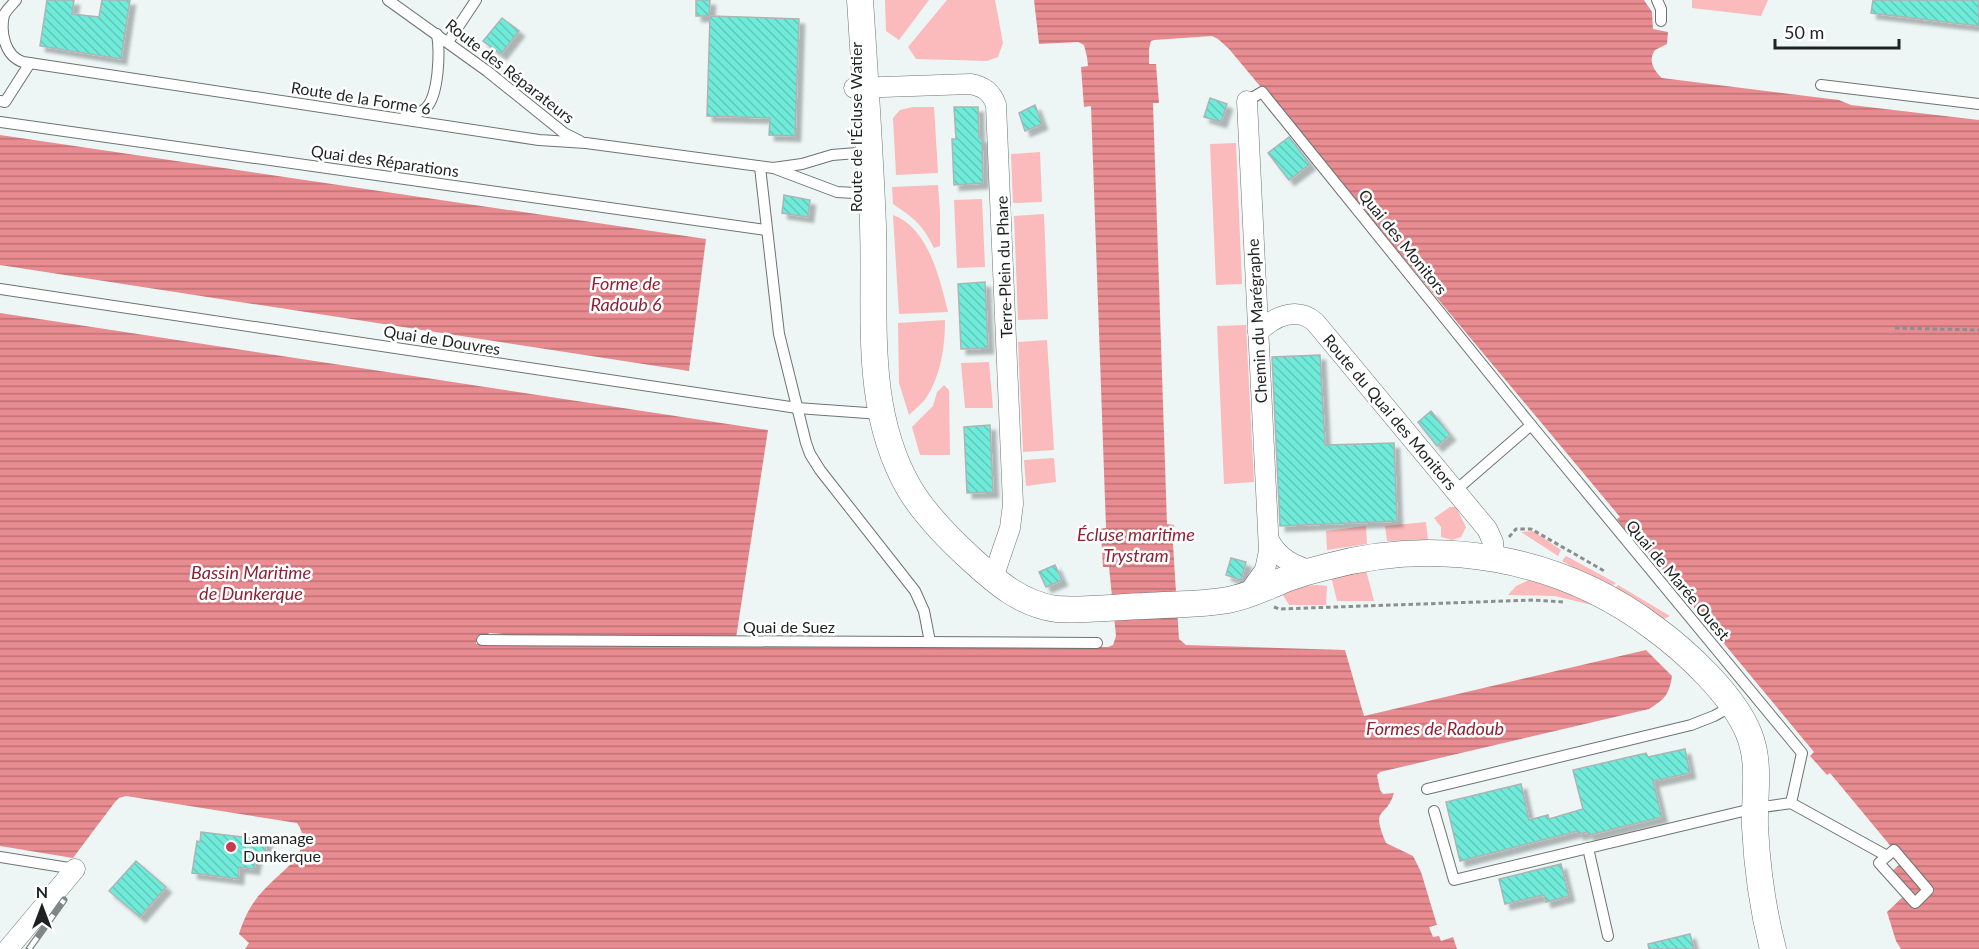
<svg xmlns="http://www.w3.org/2000/svg" width="1979" height="949" font-family="Lato,sans-serif">
<style>
.grass{fill:#fbbabc}
.water{fill:url(#water-rules)}
.building{fill:url(#building-back-hatch);stroke:#adb5b4;stroke-width:1.5;filter:url(#shadow)}
.lines{fill:none;stroke-linecap:round;stroke-linejoin:round}
.service-casing{stroke:#6c7472;stroke-width:12}
.minor-casing{stroke:#6c7472;stroke-width:21}
.tertiary-casing{stroke:#6c7472;stroke-width:27}
.path{stroke:#8a9090;stroke-width:3;stroke-dasharray:4.5 3;stroke-linecap:butt}
.service{stroke:#fff;stroke-width:10}
.minor{stroke:#fff;stroke-width:20}
.tertiary{stroke:#fff;stroke-width:26}
.rail-casing{stroke:#808685;stroke-width:7}
.rail{stroke:#fff;stroke-width:4.5;stroke-dasharray:14;stroke-linecap:butt}
.poi-dot{fill:#c9394f;stroke:#fff;stroke-width:2}
.labels{text-anchor:middle;stroke-width:5;stroke-linejoin:round;paint-order:stroke}
.street-label{font-size:16px;fill:#1f2222;stroke:#fff}
.poi-label{font-size:16px;fill:#1f2222;stroke:#fff;text-anchor:start}
.water-label{font-size:18px;font-style:italic;fill:#8e2133;stroke:#fff}
</style>
<defs>
<pattern id="water-rules" width="6" height="5" patternUnits="userSpaceOnUse" patternTransform="scale(1.5)"><rect width="6" height="5" fill="#e98c91"/><path d="M0 2.5h6" fill="none" stroke="#bc7276"/></pattern>
<pattern id="building-back-hatch" width="6" height="6" patternUnits="userSpaceOnUse" patternTransform="scale(1.5)"><rect width="6" height="6" fill="#6febda"/><path d="M-1 5l2 2M0 0l6 6M5-1l2 2" fill="none" stroke="#60c9bb"/></pattern>
<filter id="shadow"><feDropShadow dx="5.5" dy="5.5" stdDeviation="1.5" flood-color="#0004"/></filter>
</defs>
<rect width="100%" height="100%" fill="#edf6f5"/>
<g class="grass">
<polygon points="885,0 929,0 899,40 886,31"/>
<polygon points="947,0 995,0 1003,43 998,57 987,61 916,59 908,47"/>
<polygon points="1692,0 1768,0 1761,16 1692,8"/>
<polygon points="913,107 934,107 938,173 896,175 893,118 900,110"/>
<polygon points="1236,143 1242,284 1216,285 1210,144"/>
<polygon points="1040,152 1042,202 1013,203 1011,154"/>
<path d="M 938,185 L 940,212 L 940,246 L 934,248 C 922,224 915,219 893,204 L 892,187 Z"/>
<polygon points="982,199 985,267 957,268 954,200"/>
<polygon points="1044,214 1048,319 1018,320 1014,216"/>
<path d="M 893,215 C 929,228 940,280 948,312 L 899,314 Z"/>
<path d="M 945,320 C 945,347 941,375 926,398 C 922,404 914,410 909,415 L 899,383 L 898,323 Z"/>
<polygon points="1246,325 1254,482 1224,484 1217,326"/>
<polygon points="1047,340 1054,450 1023,452 1018,342"/>
<polygon points="989,362 993,408 965,408 961,363"/>
<polygon points="944,385 949,390 950,455 920,455 912,427 933,406 937,392"/>
<polygon points="1054,458 1056,482 1026,486 1024,460"/>
<polygon points="1450,507 1456,507 1466,527 1461,537 1452,540 1441,537 1441,527 1434,518"/>
<polygon points="1426,522 1428,540 1387,541 1385,526"/>
<polygon points="1366,526 1367,544 1327,550 1326,531"/>
<polygon points="1533,531 1561,550 1558,556 1521,532"/>
<polygon points="1566,556 1616,583 1609,588 1562,561"/>
<polygon points="1366,570 1374,601 1337,601 1331,576"/>
<polygon points="1529,580 1544,581 1596,606 1555,596 1508,595 1516,586"/>
<polygon points="1318,585 1327,586 1326,605 1289,605 1283,595 1295,586"/>
<polygon points="1618,585 1670,616 1662,620 1613,591"/>
</g>
<g class="water">
<path d="M 1034,0 L 1644,0 L 1652,12 L 1653,29 L 1668,32 L 1667,44 L 1655,50 C 1648,60 1653,70 1662,78 L 1839,100 L 1851,105 L 1979,120 L 1979,949 L 1901,949 L 1896,941 L 1887,912 L 1906,894 L 1889,874 L 1903,861 L 1830,773 L 1827,775 L 1810,756 L 1814,752 L 1632,533 L 1629,535 L 1617,519 L 1620,517 L 1229,49 L 1218,39 L 1212,36 L 1154,40 L 1151,41 L 1149,49 L 1149,64 L 1156,64 L 1159,103 L 1153,103 L 1167,524 L 1174,525 L 1174,529 L 1172,529 L 1179,639 L 1186,645 L 1345,650 L 1364,716 L 1646,650 L 1672,676 C 1669,695 1665,699 1649,709 L 1380,772 L 1377,775 L 1380,790 L 1383,794 L 1394,793 C 1386,820 1370,805 1386,843 L 1413,856 L 1421,872 L 1437,925 L 1429,927 L 1433,937 L 1439,936 L 1441,941 L 1453,937 L 1457,949 L 245,949 L 249,943 L 239,934 C 251,895 269,886 296,859 C 303,847 306,835 297,823 L 126,796 L 119,798 L 115,802 L 73,858 L 0,846 L 0,313 L 768,430 L 736,638 L 503,637 L 503,634 L 489,633 L 488,635 L 477,636 L 476,644 L 1108,647 L 1113,645 L 1116,636 L 1109,567 L 1103,567 L 1101,533 L 1099,532 L 1099,529 L 1106,528 L 1091,106 L 1084,107 L 1081,67 L 1088,66 L 1087,57 L 1084,45 L 1078,42 L 1039,44 Z"/>
<polygon points="0,135 706,239 689,371 0,265"/>
</g>
<g class="building">
<polygon points="47,0 74,0 72,14 99,17 102,0 130,0 121,59 40,46"/>
<polygon points="696,0 710,0 709,16 696,16"/>
<polygon points="1873,0 1979,0 1979,26 1871,13"/>
<polygon points="710,16 799,19 795,136 769,135 770,118 707,116"/>
<polygon points="502,18 519,31 501,54 483,41"/>
<polygon points="1210,98 1227,104 1221,122 1204,117"/>
<polygon points="1035,105 1042,124 1025,131 1019,113"/>
<polygon points="954,107 978,107 979,138 982,138 983,183 954,185 952,139 956,139"/>
<polygon points="1289,137 1310,164 1289,180 1268,153"/>
<polygon points="784,195 810,200 808,217 782,213"/>
<polygon points="985,282 988,348 961,349 958,284"/>
<polygon points="1320,355 1325,445 1394,443 1397,521 1280,526 1272,357"/>
<polygon points="1431,411 1450,435 1437,446 1418,422"/>
<polygon points="990,425 993,492 967,493 964,427"/>
<polygon points="1231,558 1246,562 1241,580 1226,575"/>
<polygon points="1055,565 1062,580 1046,587 1039,572"/>
<polygon points="1685,749 1690,773 1653,781 1662,817 1589,835 1588,832 1578,834 1578,831 1460,861 1446,802 1521,784 1529,820 1548,815 1549,819 1583,809 1573,770 1646,753 1648,757"/>
<polygon points="201,832 267,840 265,854 257,853 254,869 239,867 238,879 192,873 197,841 200,842"/>
<polygon points="136,861 166,887 140,917 109,891"/>
<polygon points="1561,864 1569,896 1546,902 1544,895 1505,904 1499,879"/>
<polygon points="1690,934 1694,949 1649,949 1648,944"/>
</g>
<g class="lines">
<defs>
<g id="service">
<path d="M 16,0 C 12,5 7,9 4,15 C 0,33 5,56 23,62 L 539,140 L 586,143 L 773,168 L 802,164 L 832,155 L 869,152"/>
<polyline points="388,0 487,71 564,133 580,141"/>
<polyline points="1657,0 1661,9 1661,21"/>
<polyline points="448,42 476,0"/>
<polyline points="1821,85 1979,104"/>
<polyline points="0,101 5,102 30,63"/>
<polyline points="1247,101 1262,92 1531,425 1802,753 1791,803"/>
<path d="M 404,117 C 411,115 420,114 426,108 C 439,95 440,51 437,34"/>
<polyline points="0,122 766,230"/>
<polyline points="760,167 779,334 806,443 810,454 820,470 915,591 924,611 930,642"/>
<polyline points="776,169 837,192 871,194"/>
<polyline points="0,289 797,408 881,414"/>
<polyline points="1455,491 1531,425"/>
<polyline points="482,640 1097,643"/>
<polyline points="1427,789 1691,725 1714,716 1732,706"/>
<polyline points="1434,811 1454,880 1756,808 1791,803 1887,856"/>
<polyline points="1588,848 1608,936"/>
<polygon points="1894,850 1928,890 1915,903 1879,863"/>
<polyline points="0,857 75,869"/>
</g>
<g id="minor">
<path d="M 854,88 L 970,84 C 984,86 992,93 996,105 L 1013,504 L 1010,528 L 993,578"/>
<polyline points="1247,101 1269,551 1265,570 1247,595"/>
<path d="M 1258,332 C 1274,317 1296,306 1315,322 L 1487,529 L 1493,542 L 1494,558"/>
<path d="M 1269,540 C 1278,558 1293,565 1312,571"/>
<polyline points="8,949 75,869"/>
</g>
<path id="tertiary" d="M 860,0 C 865,75 870,151 873,226 C 876,315 863,408 909,488 C 925,515 948,538 971,559 C 996,582 1021,604 1056,609 C 1085,611 1115,607 1144,606 C 1172,604 1201,605 1228,600 C 1246,597 1262,589 1279,582 C 1294,575 1310,571 1326,567 C 1439,536 1560,557 1654,628 C 1687,652 1734,696 1749,734 C 1761,764 1754,795 1755,827 C 1757,867 1763,910 1773,949"/>
</defs>
<use href="#service" class="service-casing"/>
<use href="#minor" class="minor-casing"/>
<use href="#tertiary" class="tertiary-casing"/>
<g class="path">
<polyline points="1895,328 1979,330"/>
<polyline points="1509,537 1516,529 1531,529 1606,572"/>
<polyline points="1274,607 1279,609 1534,600 1564,602"/>
</g>
<use href="#service" class="service"/>
<use href="#minor" class="minor"/>
<use href="#tertiary" class="tertiary"/>
<defs>
<polyline id="rail" points="29,949 64,900"/>
</defs>
<use href="#rail" class="rail-casing"/>
<use href="#rail" class="rail"/>
</g>
<circle class="poi-dot" cx="231" cy="847" r="6"/>
<g class="labels">
<g class="street-label">
<text transform="translate(510 71) rotate(38)" y="6">Route des Réparateurs</text>
<text transform="translate(361 98) rotate(9)" y="6">Route de la Forme 6</text>
<text transform="translate(856 127) rotate(-90)" y="6">Route de l'Écluse Watier</text>
<text transform="translate(385 161) rotate(8)" y="6">Quai des Réparations</text>
<text transform="translate(1403 242) rotate(51)" y="6">Quai des Monitors</text>
<text transform="translate(1004 267) rotate(-92)" y="6">Terre-Plein du Phare</text>
<text transform="translate(1257 321) rotate(-93)" y="6">Chemin du Marégraphe</text>
<text transform="translate(442 340) rotate(9)" y="6">Quai de Douvres</text>
<text transform="translate(1390 412) rotate(50)" y="6">Route du Quai des Monitors</text>
<text transform="translate(1678 580) rotate(50)" y="6">Quai de Marée Ouest</text>
<text x="789" y="633">Quai de Suez</text>
</g>
<g class="poi-label">
<text x="243" y="844">Lamanage<tspan x="243" dy="18">Dunkerque</tspan></text>
</g>
<g class="water-label">
<text x="626" y="290">Forme de<tspan x="626" dy="21">Radoub 6</tspan></text>
<text x="1136" y="541">Écluse maritime<tspan x="1136" dy="21">Trystram</tspan></text>
<text x="251" y="579">Bassin Maritime<tspan x="251" dy="21">de Dunkerque</tspan></text>
<text x="1435" y="735">Formes de Radoub</text>
</g>
</g>
<g transform="translate(42 907)" stroke="#ffffff" stroke-width="4.5" paint-order="stroke">
<path d="M0-4.5L10 22L0 15L-10 22Z" fill="#1f2222"/>
<text y="-9" font-size="16" font-weight="bold" text-anchor="middle" fill="#1f2222">N</text>
</g>
<path d="M1775 39v9h124v-9" fill="none" stroke="#1f2222" stroke-width="3"/>
<text x="1784" y="39" font-size="18" fill="#1f2222" stroke="#ffffff" stroke-width="4.5" paint-order="stroke">50 m</text>
</svg>
